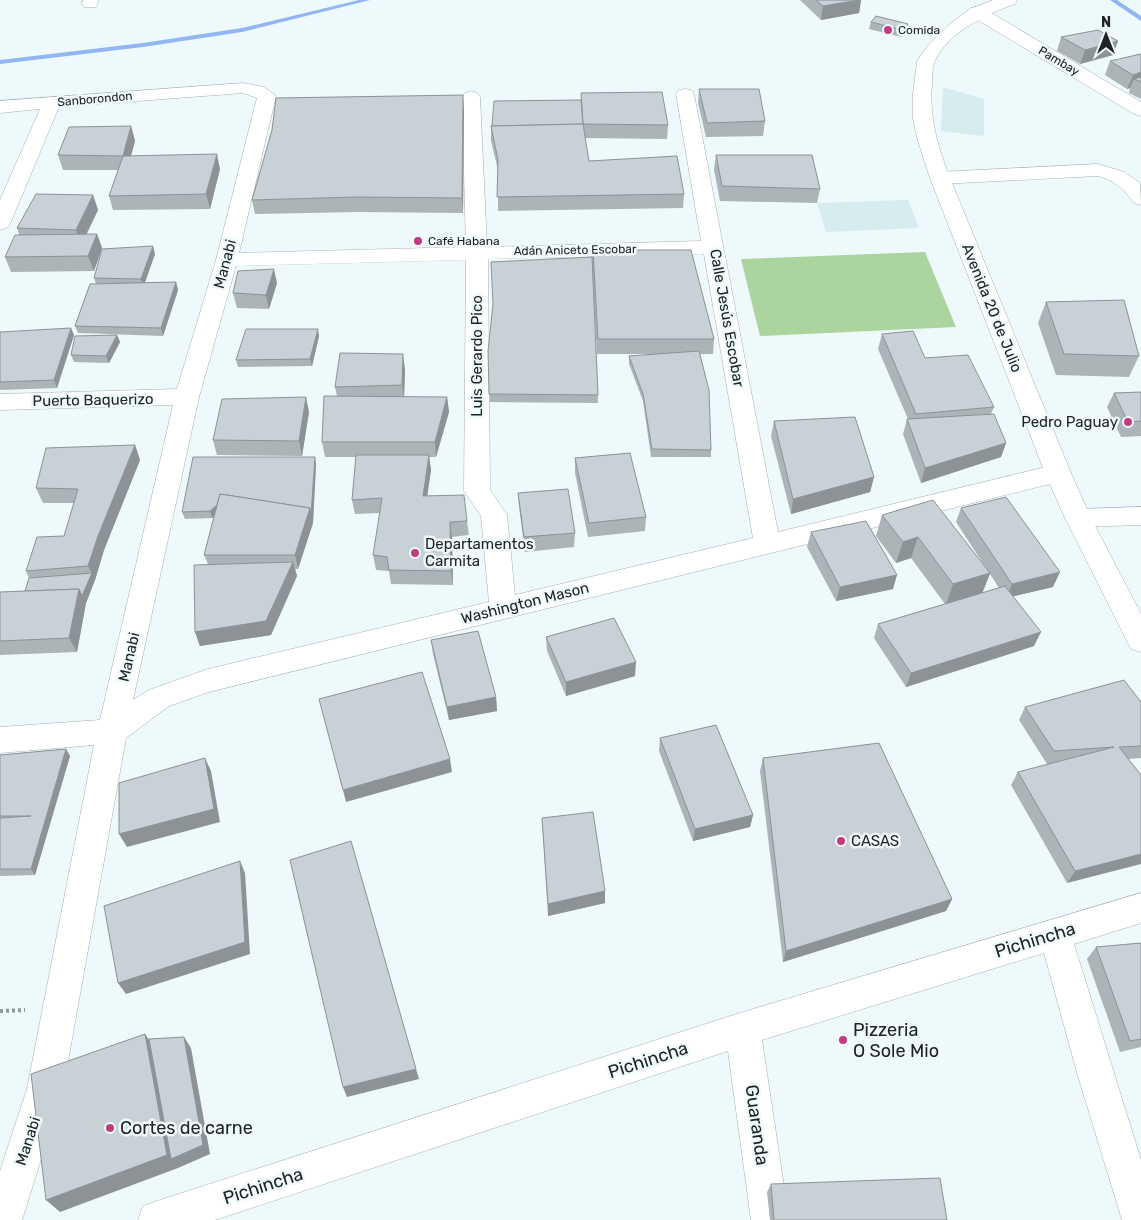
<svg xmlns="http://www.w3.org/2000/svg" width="1141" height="1220" font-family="Rubik,sans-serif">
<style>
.built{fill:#d7eced}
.green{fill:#abd49e}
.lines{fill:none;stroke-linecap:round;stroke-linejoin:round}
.stream{fill:#92b6f4;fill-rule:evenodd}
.minor-casing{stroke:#a4afb0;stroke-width:1}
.secondary-casing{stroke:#a4afb0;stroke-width:1}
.path{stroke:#8f9898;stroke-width:4;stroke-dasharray:3 3;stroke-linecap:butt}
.minor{fill:#fff;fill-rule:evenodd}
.secondary{fill:#fff;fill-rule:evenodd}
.wall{fill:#acb4b8;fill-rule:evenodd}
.shaded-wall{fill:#8c9296}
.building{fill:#c8d1d6;stroke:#8c9296}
.poi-dot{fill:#c13c7f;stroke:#edf9fa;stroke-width:2}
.labels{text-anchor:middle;stroke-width:5;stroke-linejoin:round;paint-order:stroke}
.far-poi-label{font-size:12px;fill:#202424;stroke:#edf9fa;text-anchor:start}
.far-street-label{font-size:12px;fill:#202424;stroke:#edf9fa}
.street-label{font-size:15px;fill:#202424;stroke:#edf9fa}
.poi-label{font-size:15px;fill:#202424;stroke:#edf9fa;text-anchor:start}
.near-street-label{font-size:18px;fill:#202424;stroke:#edf9fa}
.near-poi-label{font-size:18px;fill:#202424;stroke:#edf9fa;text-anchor:start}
</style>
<rect width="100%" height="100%" fill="#edf9fa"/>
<g class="built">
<polygon points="943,87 984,99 984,136 941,131"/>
<polygon points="908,200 919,228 826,232 817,203"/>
</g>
<polygon class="green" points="925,252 956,327 760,336 741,259"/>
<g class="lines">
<g class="stream">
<polygon points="359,0 370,0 242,32 143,47 0,64 0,60 143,43 242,28"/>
<polygon points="1110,0 1117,0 1141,16 1141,21"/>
</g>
<defs>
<g id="minor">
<polygon points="83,0 99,0 96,7 84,7 82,3"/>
<polygon points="977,7 983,8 1141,102 1141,116 1134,114 971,16 969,12 971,8"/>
<path d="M 243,83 L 264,87 L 276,96 L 239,253 L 466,247 L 462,97 L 465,93 L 471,91 L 477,93 L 480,97 L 487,247 L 701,241 L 676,94 L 679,90 L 685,89 L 691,90 L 694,94 L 778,532 L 1058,464 L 1067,467 L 1071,473 L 1067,479 L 1058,482 L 209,692 L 169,706 L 126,738 L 63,1089 L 22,1220 L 0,1220 L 0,1171 L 27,1089 L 94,745 L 0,753 L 0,727 L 100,720 L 173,405 L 0,410 L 0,394 L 177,389 L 216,260 L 257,98 L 243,93 L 59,107 L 10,224 L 7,228 L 0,230 L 0,200 L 40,109 L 0,113 L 0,101 ZM 704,254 L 753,538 L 515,595 L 507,515 L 490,490 L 488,259 ZM 466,260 L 464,491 L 481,516 L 489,602 L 208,669 L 149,690 L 133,700 L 199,397 L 236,266 Z"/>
<path d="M 1098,164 L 1124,172 L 1140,183 L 1141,205 L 1134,203 C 1124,189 1115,181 1098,176 L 940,184 L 933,182 L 930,178 L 933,174 L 940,172 Z"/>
<polygon points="1141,507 1141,525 1078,527 1069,525 1065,518 1069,511 1078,509"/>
<polygon points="1141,893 1141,923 1074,944 1141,1160 1141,1220 1122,1220 1078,1076 1044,953 762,1040 789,1220 751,1220 728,1051 215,1220 138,1220 143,1206 157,1201 743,1012"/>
</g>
<path id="secondary" d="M 993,0 L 1017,0 L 1015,4 C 988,13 947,33 935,61 C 932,68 932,77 932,84 C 929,118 938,147 950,178 L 1071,473 L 1091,518 L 1141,614 L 1141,652 L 1131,649 L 1065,518 L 1045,473 L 930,178 L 918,141 L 913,119 L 913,94 L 917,61 L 929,44 L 950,24 L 970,9 Z"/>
</defs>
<use href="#minor" class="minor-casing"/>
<use href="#secondary" class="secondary-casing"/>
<polyline class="path" points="0,1011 25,1010"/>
<use href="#minor" class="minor"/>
<use href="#secondary" class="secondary"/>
</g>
<g class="wall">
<polygon points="800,0 861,0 859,13 821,20"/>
<polygon points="871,22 907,31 901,37 869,29"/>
<polygon points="1061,37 1113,55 1080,64 1057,51"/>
<polygon points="1141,54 1141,99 1129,93 1130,88 1127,89 1105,75 1110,61"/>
<polygon points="699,89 765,121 763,136 706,137 698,103"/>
<polygon points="581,93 668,125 667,139 585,138 589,161 684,194 683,208 498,211 498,170 491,141 491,126 581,100"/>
<polygon points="464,109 463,213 359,212 255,214 252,200 272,130"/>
<polygon points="131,126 135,141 131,156 220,169 210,209 113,210 109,196 118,170 63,170 58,155"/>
<polygon points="716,155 820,189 817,203 720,201 714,170"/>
<polygon points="93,195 98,210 87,234 97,234 102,248 94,271 11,272 5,257 19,234 17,228"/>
<polygon points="593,250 714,339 713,354 700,354 711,450 711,457 651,457 643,401 629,364 629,356 655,354 597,354 594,303 598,403 490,402 489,394 592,257"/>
<polygon points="155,254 145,283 176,282 178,290 163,336 78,333 75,326 96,284 94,278"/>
<polygon points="277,283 269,309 237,308 233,293"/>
<polygon points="1046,302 1139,356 1129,377 1056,375 1038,323"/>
<polygon points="0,332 74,335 57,388 0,390"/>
<polygon points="882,334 925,358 994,407 991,414 1006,443 1001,457 921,483 903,434 907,419 908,419 878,349"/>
<polygon points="117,335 120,342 109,363 74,362 71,355"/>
<polygon points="319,336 312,366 238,367 236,360"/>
<polygon points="405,369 404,397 447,397 449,412 436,457 429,457 431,470 427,496 467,521 469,535 452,537 453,585 391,584 389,571 376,570 373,555 380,513 355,514 352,500 356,457 325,457 322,442 337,396 335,387"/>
<polygon points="1141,392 1141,436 1121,437 1107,407 1114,393"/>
<polygon points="309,412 302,456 217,455 213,440"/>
<polygon points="774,421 874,477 870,492 791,514 771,436"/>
<polygon points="135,445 140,460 104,550 95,580 86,603 77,652 0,655 0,592 25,591 29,578 26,571 64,536 74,503 43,503 36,488"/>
<polygon points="575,458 646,517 645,531 588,537 575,473"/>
<polygon points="316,464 313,523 298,569 295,569 297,576 271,635 200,646 195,632 208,564 204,555 214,517 212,518 185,519 182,512"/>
<polygon points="518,493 575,533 574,547 525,552 519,507"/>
<path d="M 961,508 L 1053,587 L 1013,596 L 1034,646 L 906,687 L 874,638 L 878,624 L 945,604 L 911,558 L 896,563 L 876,536 L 882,515 L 986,568 L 956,522 ZM 990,574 L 999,588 L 982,593 Z"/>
<polygon points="811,532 893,589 836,601 807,547"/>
<polygon points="546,637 635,676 566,696 547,651"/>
<polygon points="431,640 496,697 497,711 449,720 433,654"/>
<polygon points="1141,702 1141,758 1128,759 1141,775 1067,883 1011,785 1018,772 1050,764 1047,764 1019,720 1025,707"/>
<polygon points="660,738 753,815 750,827 693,841 659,751"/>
<polygon points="66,749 70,756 35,875 0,876 0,755"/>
<polygon points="763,758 952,899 946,911 783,962 760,771"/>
<polygon points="542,818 605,903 548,916"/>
<polygon points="1141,943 1141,1047 1120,1052 1087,959 1096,947"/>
<polygon points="771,1184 947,1220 770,1220 767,1192"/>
</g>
<g class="shaded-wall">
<polygon points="861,0 859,13 821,20 823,6"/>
<polygon points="908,24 907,31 901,37 903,30"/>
<polygon points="1118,41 1113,55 1080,64 1085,50"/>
<polygon points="1141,72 1141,82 1134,79 1130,88 1127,89 1133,75"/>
<polygon points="463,95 464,109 463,213 462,198"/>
<polygon points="131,126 135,141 127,170 123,156"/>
<polygon points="217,154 220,169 210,209 206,194"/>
<polygon points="93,195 98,210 81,244 76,230"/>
<polygon points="97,234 102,248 94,271 88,256"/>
<polygon points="153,246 155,254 143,287 141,279"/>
<polygon points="274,269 277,283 269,309 266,295"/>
<polygon points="176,282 178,290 163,336 161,328"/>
<polygon points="71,328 74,335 57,388 54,380"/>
<polygon points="318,329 319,336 312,366 310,359"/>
<polygon points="117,335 120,342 109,363 106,356"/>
<polygon points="403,354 405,369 404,399 402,385"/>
<polygon points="306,397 309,412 302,456 299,441"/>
<polygon points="447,397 449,412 436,457 435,442"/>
<polygon points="1006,443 1001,457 921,483 925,468"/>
<polygon points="135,445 140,460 104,550 95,580 86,603 77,652 69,638 79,589 92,573 88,566 98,536"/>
<polygon points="429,455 431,470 425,511 423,496"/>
<polygon points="315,457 316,464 313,523 298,569 295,555"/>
<polygon points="874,477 870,492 791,514 793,499"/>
<polygon points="223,501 225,509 212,518 210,511"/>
<polygon points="450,522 452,537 453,585 451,571"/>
<polygon points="918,537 911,558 896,563 903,542"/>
<polygon points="293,562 297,576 271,635 200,646 195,632"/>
<polygon points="1060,572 1053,587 1006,598 1012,584"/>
<polygon points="990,573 982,594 946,605 953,584"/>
<polygon points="897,575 893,589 836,601 840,587"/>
<polygon points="1041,632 1034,646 906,687 911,673"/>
<polygon points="636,662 635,676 566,696 566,682"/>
<polygon points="496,697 497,711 449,720 447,707"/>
<polygon points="66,749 70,756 35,875 31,869"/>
<polygon points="205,758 211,771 220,822 127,847 119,834"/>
<polygon points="450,759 452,772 346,802 343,790"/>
<polygon points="753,815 750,827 693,841 695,829"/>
<polygon points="1141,854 1141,864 1067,883 1075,871"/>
<polygon points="240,861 245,873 250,954 126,994 118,983"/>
<polygon points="605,891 605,903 548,916 548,904"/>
<polygon points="952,899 946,911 783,962 786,951"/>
<polygon points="145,1034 156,1050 184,1037 191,1048 210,1154 178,1168 60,1212 46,1200"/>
<polygon points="416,1069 419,1079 347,1097 343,1087"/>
</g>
<g class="building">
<polygon points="816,0 859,0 823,6"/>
<polygon points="876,16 908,24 903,30 871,22"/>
<polygon points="1098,30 1118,41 1085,50 1061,37"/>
<polygon points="1141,54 1141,72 1133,75 1110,61"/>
<polygon points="1141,77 1141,82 1134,79"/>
<polygon points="699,89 759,89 765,121 707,123"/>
<polygon points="662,92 668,125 583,124 581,93"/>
<polygon points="463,95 462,198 357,197 252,200 272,130 276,98"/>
<polygon points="581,100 583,124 492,126 494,101"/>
<polygon points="583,124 589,161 677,156 684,194 497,197 498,160 491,126"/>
<polygon points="131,126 123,156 58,155 69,127"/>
<polygon points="217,154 206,194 109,196 123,156"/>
<polygon points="716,155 812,155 820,189 722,186"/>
<polygon points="36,194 93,195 76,230 17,228"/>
<polygon points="97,234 88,256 5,257 15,235"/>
<polygon points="153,246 141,279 94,278 102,249"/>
<polygon points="593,250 691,250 714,339 598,339"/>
<polygon points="592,257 598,395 489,394 488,351 493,304 491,262"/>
<polygon points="274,269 266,295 233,293 238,271"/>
<polygon points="176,282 161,328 75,326 90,284"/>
<polygon points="1124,300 1139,356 1064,354 1046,302"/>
<polygon points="71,328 54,380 0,382 0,332"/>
<polygon points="246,329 318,329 310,359 236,360"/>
<polygon points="913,331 925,358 968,355 994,407 916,414 882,334"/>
<polygon points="117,335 106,356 71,355 75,336"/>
<polygon points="699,351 709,390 711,450 652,449 643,394 629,356"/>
<polygon points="340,353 403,354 402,385 335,387"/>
<polygon points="1141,392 1141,421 1128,422 1114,393"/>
<polygon points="324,396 447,397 435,442 322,442"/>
<polygon points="306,397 299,441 213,440 222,399"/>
<polygon points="994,414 1006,443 925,468 907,419"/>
<polygon points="855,417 874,477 793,499 774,421"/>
<polygon points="135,445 98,536 88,566 26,571 37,537 64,536 78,489 36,488 46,448"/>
<polygon points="630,453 646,517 589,523 575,458"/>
<polygon points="356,455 429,455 423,496 464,495 467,521 450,522 451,571 389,570 387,557 373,555 382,498 352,500"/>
<polygon points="193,457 315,457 311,515 310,508 220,494 217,505 210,511 182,512"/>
<polygon points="568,489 575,533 524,537 518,493"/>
<polygon points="220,494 310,508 295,555 204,555"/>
<polygon points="1006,497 1060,572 1012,584 961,508"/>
<polygon points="933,500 990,573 953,584 918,537 903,542 882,515"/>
<polygon points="866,521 897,575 840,587 811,532"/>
<polygon points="293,562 266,621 195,632 194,565"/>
<polygon points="92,573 82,596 79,589 25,591 29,578"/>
<polygon points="1005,586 1041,632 911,673 878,624"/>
<polygon points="79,589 69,638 0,641 0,592"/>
<polygon points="614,618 636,662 566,682 546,637"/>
<polygon points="478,631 496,697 447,707 431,640"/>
<polygon points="422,672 450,759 343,790 319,699"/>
<polygon points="1124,680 1141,702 1141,746 1119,747 1141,775 1141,854 1075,871 1018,772 1114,747 1054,751 1025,707"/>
<polygon points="716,725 753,815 695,829 660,738"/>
<polygon points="879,743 952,899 786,951 763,758"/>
<polygon points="66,749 31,869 0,869 0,818 31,816 0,816 0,755"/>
<polygon points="205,758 214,809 119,834 119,783"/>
<polygon points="593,812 605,891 548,904 542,818"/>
<polygon points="351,841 416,1069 343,1087 290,860"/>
<polygon points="240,861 245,942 118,983 104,906"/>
<polygon points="1141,943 1141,1039 1130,1041 1096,947"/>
<polygon points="145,1034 167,1155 46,1200 31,1074"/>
<polygon points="184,1037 203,1145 171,1159 149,1039"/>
<polygon points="940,1178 947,1220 774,1220 771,1184"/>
</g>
<g class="poi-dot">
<circle cx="888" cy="30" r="5"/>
<circle cx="418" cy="241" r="5"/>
<circle cx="1128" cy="422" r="5"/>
<circle cx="415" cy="553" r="5"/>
<circle cx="841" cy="841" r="5"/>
<circle cx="843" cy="1040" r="5"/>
<circle cx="110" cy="1128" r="5"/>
</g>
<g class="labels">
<g class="far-poi-label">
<text x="898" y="34">Comida</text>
<text x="428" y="245">Café Habana</text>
</g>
<g class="far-street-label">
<text transform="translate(1059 61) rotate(31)" y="4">Pambay</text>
<text transform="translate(95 99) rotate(-5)" y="4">Sanborondon</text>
<text transform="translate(575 250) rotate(-1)" y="4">Adán Aniceto Escobar</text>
</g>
<g class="street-label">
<text transform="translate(225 264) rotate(-75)" y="5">Manabi</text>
<text transform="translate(992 308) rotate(68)" y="5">Avenida 20 de Julio</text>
<text transform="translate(727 318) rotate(80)" y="5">Calle Jesús Escobar</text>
<text transform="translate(477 356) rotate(-90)" y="5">Luis Gerardo Pico</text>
<text transform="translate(93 400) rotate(-1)" y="5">Puerto Baquerizo</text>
<text transform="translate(525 603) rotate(-14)" y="5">Washington Mason</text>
<text transform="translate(129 657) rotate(-77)" y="5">Manabi</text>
<text transform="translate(28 1141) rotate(-72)" y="5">Manabi</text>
</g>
<g class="poi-label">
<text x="1118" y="427" text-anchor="end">Pedro Paguay</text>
<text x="425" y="549">Departamentos<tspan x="425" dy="17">Carmita</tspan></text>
<text x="851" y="846">CASAS</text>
</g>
<g class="near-street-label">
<text transform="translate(1035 940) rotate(-17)" y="6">Pichincha</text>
<text transform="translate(648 1060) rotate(-18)" y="6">Pichincha</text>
<text transform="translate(757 1125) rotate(82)" y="6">Guaranda</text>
<text transform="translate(263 1186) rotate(-18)" y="6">Pichincha</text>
</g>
<g class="near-poi-label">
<text x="853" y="1036">Pizzeria<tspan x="853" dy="21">O Sole Mio</tspan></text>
<text x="120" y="1134">Cortes de carne</text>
</g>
</g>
<g transform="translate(1106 35)" stroke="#edf9fa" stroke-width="4" paint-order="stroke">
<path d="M0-4L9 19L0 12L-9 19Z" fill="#202424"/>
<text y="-8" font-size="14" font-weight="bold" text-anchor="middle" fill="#202424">N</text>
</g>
</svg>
